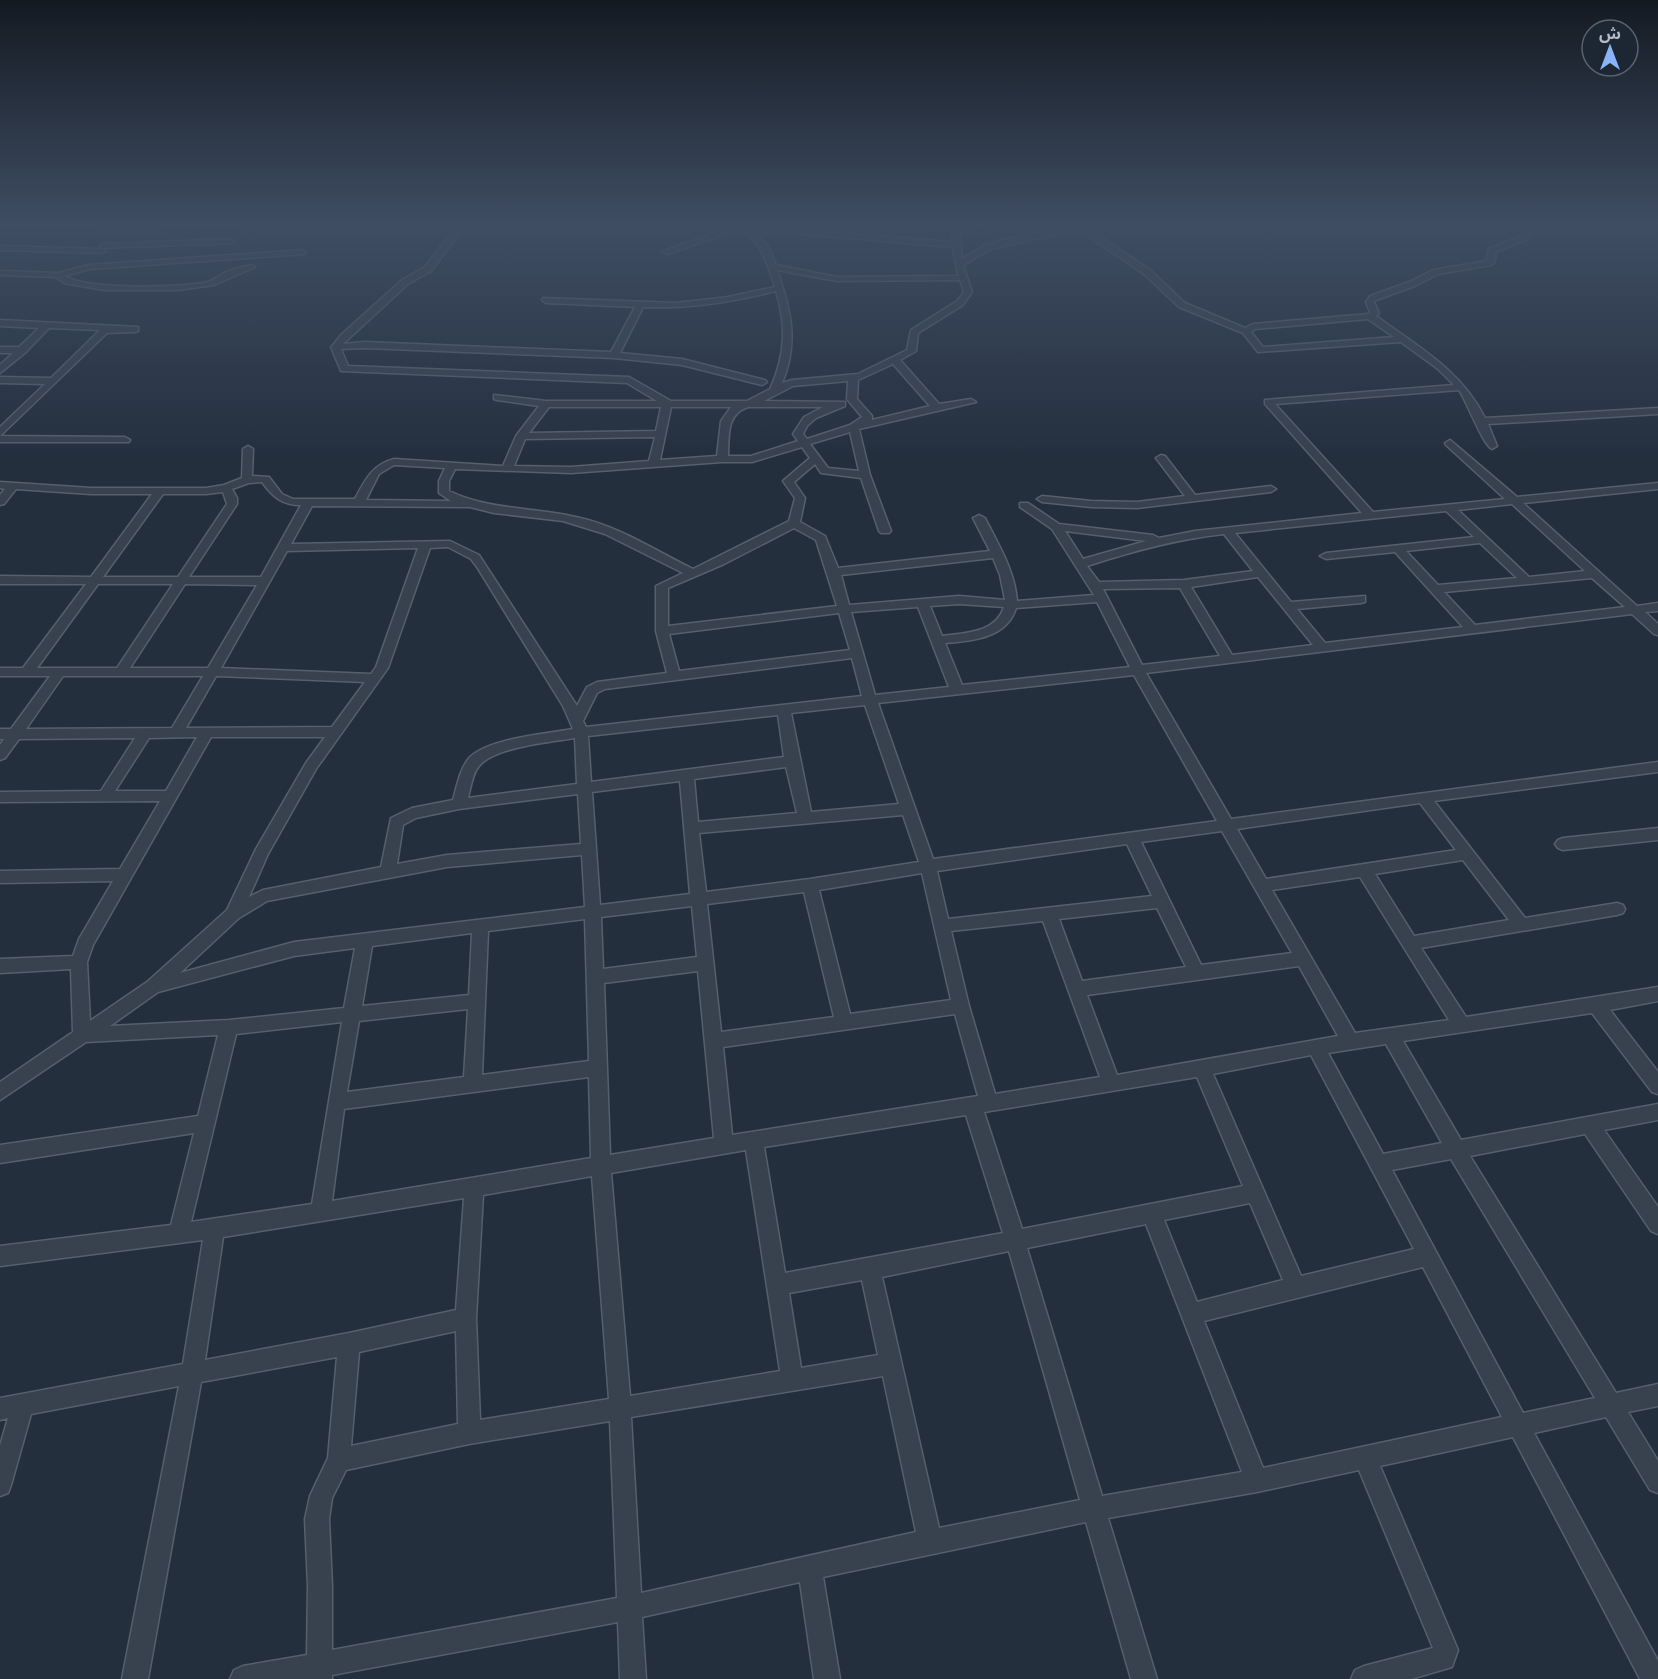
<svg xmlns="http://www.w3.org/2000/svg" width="1658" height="1679" font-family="Arial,'Noto Sans Arabic',sans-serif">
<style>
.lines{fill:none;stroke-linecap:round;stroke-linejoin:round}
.street-casing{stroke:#565f6c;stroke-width:3}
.street{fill:#38414e;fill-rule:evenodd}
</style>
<rect width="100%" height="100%" fill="#242f3e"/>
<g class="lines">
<defs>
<g id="street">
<polygon points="0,223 241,223 242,224 238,226 123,228 0,225"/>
<path d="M 459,223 L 467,223 L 431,271 L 408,284 L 343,344 L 365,342 L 611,352 L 635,307 L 546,303 L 542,300 L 543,298 L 676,303 L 728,297 L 775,287 C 767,263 762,242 739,229 L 668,254 L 661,252 L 742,223 L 754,223 L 746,227 L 751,230 L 778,228 L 953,242 L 951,223 L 959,223 L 959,229 L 973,223 L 984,223 L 960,234 L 962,259 L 985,245 L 996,242 L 1080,223 L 1094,223 L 1098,235 L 1150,270 L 1185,303 L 1245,328 L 1253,324 L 1368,314 L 1370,312 L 1366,302 L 1370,296 L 1409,282 L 1433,270 L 1486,261 L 1489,249 L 1520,236 L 1533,223 L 1541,223 L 1526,240 L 1496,252 L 1495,261 L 1491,265 L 1438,274 L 1415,286 L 1376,300 L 1374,302 L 1379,313 L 1376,316 C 1418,347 1461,370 1485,418 L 1658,408 L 1658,414 L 1488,424 L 1497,446 L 1492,449 C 1483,445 1467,402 1459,390 L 1275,404 L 1373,512 L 1505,499 L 1446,445 L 1445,443 L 1450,440 L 1517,497 L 1658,483 L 1658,489 L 1523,503 L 1637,606 L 1658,603 L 1658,611 L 1645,612 L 1658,624 L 1658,635 L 1654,634 L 1632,614 L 1146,673 L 1231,819 L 1658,762 L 1658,772 L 1434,801 L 1525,918 L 1617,903 L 1623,905 L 1625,909 L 1623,913 L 1617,915 L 1421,948 L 1466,1017 L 1658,987 L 1658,1001 L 1610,1010 L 1658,1072 L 1658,1094 L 1652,1092 L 1592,1013 L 1403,1041 L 1461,1140 L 1658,1104 L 1658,1120 L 1604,1130 L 1658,1207 L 1658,1234 L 1651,1231 L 1585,1134 L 1470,1156 L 1616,1393 L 1658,1384 L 1658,1406 L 1628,1412 L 1658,1461 L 1658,1493 L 1650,1490 L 1606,1417 L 1534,1433 L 1658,1661 L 1658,1679 L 1640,1679 L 1513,1437 L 1380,1466 L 1458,1650 L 1452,1667 L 1411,1679 L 1351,1679 L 1355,1670 L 1364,1666 L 1433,1648 L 1359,1470 L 1257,1492 L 1108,1518 L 1157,1679 L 1131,1679 L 1086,1522 L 823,1577 L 840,1679 L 814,1679 L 800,1582 L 642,1617 L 646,1679 L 620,1679 L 618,1622 L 332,1675 L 332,1679 L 230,1679 L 234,1670 L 243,1666 L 307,1655 L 308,1586 L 305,1519 L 310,1496 L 328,1458 L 337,1357 L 201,1382 L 148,1679 L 122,1679 L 179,1386 L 31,1414 L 11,1485 L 8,1493 L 0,1496 L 0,1446 L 8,1418 L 0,1420 L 0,1398 L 183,1364 L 203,1240 L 0,1266 L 0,1246 L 171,1225 L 194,1133 L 0,1163 L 0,1145 L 198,1116 L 218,1035 L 86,1042 L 0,1100 L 0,1082 L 73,1032 L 71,969 L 0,973 L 0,959 L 73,956 L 79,939 L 113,881 L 0,883 L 0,871 L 120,869 L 160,801 L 0,802 L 0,792 L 101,791 L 135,738 L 19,739 L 5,758 L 0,760 L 0,745 L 4,739 L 0,739 L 0,729 L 11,729 L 50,676 L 0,676 L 0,668 L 23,668 L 86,584 L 0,584 L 0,576 L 91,577 L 152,494 L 91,494 L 16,489 L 4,504 L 0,505 L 0,495 L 5,489 L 0,488 L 0,482 L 91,488 L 206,488 L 224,485 L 242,478 L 243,449 L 248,446 L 253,449 L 252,476 L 269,477 L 282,494 L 293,499 L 355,499 C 365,480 372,465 394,459 L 503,466 L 516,436 L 539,406 L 497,400 L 494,399 L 494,395 L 546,401 L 657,401 L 627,383 L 341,371 L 331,347 L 333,345 L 342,334 L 402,280 L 425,267 ZM 1087,226 L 1091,238 L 1144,274 L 1179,307 L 1243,333 L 1258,352 L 1401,342 L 1438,369 L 1454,385 L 1265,400 L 1265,404 L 1362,513 L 1195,531 L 1159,538 L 1153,535 L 1059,524 L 1028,503 L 1020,503 L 1020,507 L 1052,529 L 1094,595 L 1017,601 C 1015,571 998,544 985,518 L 979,515 L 973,518 L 990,551 L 838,568 L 825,536 L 800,522 L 805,498 L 794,482 L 815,464 L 821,473 L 861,478 L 879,531 L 881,533 L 889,533 L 891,531 L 870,475 L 859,429 L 976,402 L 971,399 L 939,404 L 900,360 L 916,351 L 918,333 L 963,305 L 972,292 L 963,265 L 991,249 L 1068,232 ZM 778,232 L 953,247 L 958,276 L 837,277 L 776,265 L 769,248 L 757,234 ZM 777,270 L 837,281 L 960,280 L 964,292 L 957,301 L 911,330 L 907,350 L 858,374 L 792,380 L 782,383 C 799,343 791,310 777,270 ZM 776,291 C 787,327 785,356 770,389 L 747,401 L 671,401 L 629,377 L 348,366 L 341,349 L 365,348 L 614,358 L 682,365 L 762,385 L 767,382 L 765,380 L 682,359 L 620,353 L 643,307 C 689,309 732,302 776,291 ZM 1368,319 L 1394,337 L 1263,347 L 1251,332 L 1255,329 ZM 893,364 L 930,406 L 872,420 L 872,416 L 857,399 L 858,380 ZM 848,381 L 847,399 L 862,417 L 850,425 L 807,439 L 803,434 L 807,426 L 816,418 L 845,406 L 845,402 L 764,401 L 793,386 ZM 549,407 L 661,407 L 656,431 L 529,433 ZM 671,407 L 731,407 L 721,421 L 717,456 L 660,460 ZM 748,407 L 823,407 L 804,417 L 793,434 L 798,441 L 751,456 L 728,456 C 729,436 726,414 748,407 ZM 850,432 L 859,471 L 828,468 L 810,444 ZM 655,437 L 649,461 L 571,467 L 514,466 L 525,439 ZM 802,447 L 810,458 L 783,481 L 795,498 L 789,521 L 693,569 C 656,551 620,527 580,518 C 536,507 491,511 449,491 L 449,481 L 455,469 L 571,473 L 722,462 L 752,462 ZM 394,465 L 445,468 L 439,481 L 439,493 L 451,501 L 366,500 L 379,474 ZM 262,482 C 273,497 282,505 301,505 L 261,577 L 189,577 L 237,504 L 237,498 L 232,489 L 249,483 ZM 223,492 L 227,504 L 178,577 L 103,577 L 163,494 L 206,494 ZM 1512,504 L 1585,571 L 1529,577 L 1458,510 ZM 312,506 L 470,507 L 494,513 L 563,521 L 605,534 L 683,573 L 656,586 L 656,631 L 667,673 L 597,682 L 587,687 L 577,706 L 479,555 L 450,541 L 291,544 ZM 1446,511 L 1474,537 L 1326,553 L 1320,556 L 1326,559 L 1395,552 L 1463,627 L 1325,643 L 1297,609 L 1361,603 L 1365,602 L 1365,596 L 1291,602 L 1235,533 ZM 794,528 L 816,540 L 837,606 L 668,626 L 668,588 L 724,564 ZM 1065,531 L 1146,541 L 1083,559 ZM 1224,534 L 1253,571 L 1184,580 L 1099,582 L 1087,566 C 1133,551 1177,539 1224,534 ZM 1480,543 L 1517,578 L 1438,585 L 1406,551 ZM 448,547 L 471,559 L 477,567 L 563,706 L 573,729 C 546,734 491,738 470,757 C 460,768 457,786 453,800 L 412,808 L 391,818 L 381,867 L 263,890 L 249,897 L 268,854 L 316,769 L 388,668 L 430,548 ZM 418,548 L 376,667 L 371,674 L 221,668 L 287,551 ZM 993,558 L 1000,575 L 1005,600 L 959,596 L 849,605 L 841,575 ZM 1258,577 L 1313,645 L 1232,655 L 1191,587 ZM 1592,578 L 1625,607 L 1475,625 L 1444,592 ZM 98,584 L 173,584 L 117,668 L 37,668 ZM 185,584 L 257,585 L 208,668 L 130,668 ZM 1180,588 L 1220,656 L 1142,665 L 1103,589 ZM 1097,602 L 1130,667 L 962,685 L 945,643 C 972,641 1007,638 1016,608 ZM 959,604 L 1004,607 C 996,633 965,633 942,636 L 930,606 ZM 918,607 L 949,687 L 875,695 L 851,612 ZM 839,613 L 850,650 L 679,671 L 669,634 ZM 852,658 L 862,696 L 586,727 L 583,721 L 597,693 L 605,689 ZM 1134,675 L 1217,821 L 933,859 L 878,703 ZM 63,676 L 203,676 L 172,728 L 26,729 ZM 216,676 L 365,682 L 332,727 L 186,728 ZM 865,705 L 899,804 L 811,812 L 791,713 ZM 778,715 L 784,757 L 591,782 L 588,736 ZM 197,737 L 166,791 L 115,791 L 149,738 ZM 211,737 L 325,737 L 306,763 L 256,849 L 227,910 L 147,982 L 90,1021 L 87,962 L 93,945 ZM 575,738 L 577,784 L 468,798 C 471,787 472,774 479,766 C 494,747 551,742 575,738 ZM 786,767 L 797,813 L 698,822 L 694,779 ZM 680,781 L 690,894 L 600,905 L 592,792 ZM 578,794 L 581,844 L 447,855 L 397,864 L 403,825 L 416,818 L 459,809 ZM 1420,803 L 1456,850 L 1266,879 L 1237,829 ZM 903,815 L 919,862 L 810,879 L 706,892 L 699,833 ZM 1222,831 L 1292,953 L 1201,965 L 1141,842 ZM 1127,844 L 1152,896 L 948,919 L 937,871 ZM 582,855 L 585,907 L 294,942 L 180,973 L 239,918 L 267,901 L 447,867 ZM 1463,860 L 1509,920 L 1414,936 L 1375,874 ZM 922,873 L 951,1000 L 850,1014 L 819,890 ZM 1360,877 L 1449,1020 L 1355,1033 L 1272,890 ZM 804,892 L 834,1017 L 721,1032 L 707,904 ZM 692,906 L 697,957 L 603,969 L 601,917 ZM 1157,908 L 1186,967 L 1082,981 L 1059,919 ZM 585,919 L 589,1061 L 482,1075 L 488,931 ZM 1043,921 L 1100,1077 L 995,1094 L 969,1006 L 951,931 ZM 472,933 L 469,995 L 362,1006 L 372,946 ZM 355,948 L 344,1008 L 229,1020 L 110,1026 L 158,992 L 294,956 ZM 1299,966 L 1338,1036 L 1117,1075 L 1087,995 ZM 698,971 L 714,1138 L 610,1155 L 604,983 ZM 468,1009 L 464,1077 L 347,1092 L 359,1021 ZM 955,1014 L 978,1096 L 732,1135 L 723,1047 ZM 342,1022 L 312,1204 L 191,1222 L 236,1034 ZM 1386,1044 L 1442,1143 L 1383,1154 L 1328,1053 ZM 1311,1055 L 1414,1249 L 1301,1276 L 1213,1074 ZM 589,1077 L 591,1158 L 332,1201 L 344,1109 ZM 1197,1077 L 1243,1186 L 1022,1229 L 984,1112 ZM 966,1115 L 1003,1233 L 785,1273 L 764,1147 ZM 746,1150 L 780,1371 L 630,1396 L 611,1173 ZM 1451,1159 L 1595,1398 L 1523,1413 L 1392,1170 ZM 592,1176 L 609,1399 L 480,1420 L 476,1318 L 483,1195 ZM 464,1198 L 456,1310 L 349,1333 L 205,1360 L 223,1237 ZM 1250,1203 L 1283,1280 L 1197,1302 L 1164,1220 ZM 1146,1224 L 1242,1472 L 1102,1496 L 1027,1248 ZM 1009,1251 L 1080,1500 L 939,1528 L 882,1277 ZM 1423,1267 L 1502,1417 L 1263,1468 L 1204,1321 ZM 862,1280 L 878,1355 L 801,1368 L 789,1293 ZM 456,1331 L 458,1424 L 351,1446 L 359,1352 ZM 883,1376 L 916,1532 L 641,1593 L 631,1417 ZM 610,1421 L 617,1598 L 332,1650 L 332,1586 L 329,1519 L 332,1498 L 346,1470 L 469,1444 Z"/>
<polygon points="230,239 234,241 233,243 104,248 100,246 104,244"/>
<polygon points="0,246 102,249 106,251 102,253 0,250"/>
<path d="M 302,250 L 306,252 L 305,254 L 89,269 L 65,276 C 86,290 182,288 208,282 C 214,280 219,276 224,273 C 233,269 242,267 251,265 L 255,267 L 214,285 L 177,290 L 104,290 L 64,283 L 56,277 L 0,275 L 0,271 L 58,273 L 89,265 Z"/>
<polygon points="0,320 138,327 138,331 135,332 107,333 0,436 125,437 130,440 129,442 0,442 0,427 45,384 0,383 0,377 51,378 100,330 49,328 26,352 0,373 0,365 13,353 0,353 0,347 19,347 39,328 0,326"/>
<polygon points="1161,455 1165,456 1195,495 1271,486 1276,489 1271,492 1137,508 1091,507 1042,502 1037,499 1042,496 1091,501 1137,502 1185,496 1156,458"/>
<polygon points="1658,828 1658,840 1563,850 1558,848 1555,844 1558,840 1563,838"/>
</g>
</defs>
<use href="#street" class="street-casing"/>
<use href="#street" class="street"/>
</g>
<linearGradient id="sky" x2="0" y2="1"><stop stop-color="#141a22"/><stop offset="0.49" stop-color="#3f4d63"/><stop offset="1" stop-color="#3f4d63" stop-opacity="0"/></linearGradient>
<rect width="1658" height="458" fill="url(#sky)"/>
<g transform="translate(1610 48)"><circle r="28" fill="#1d2633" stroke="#59626f" stroke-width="1.5"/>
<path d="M0-4.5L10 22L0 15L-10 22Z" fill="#8ab4f8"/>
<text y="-9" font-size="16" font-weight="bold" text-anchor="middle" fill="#b4bcc9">ش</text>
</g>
</svg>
